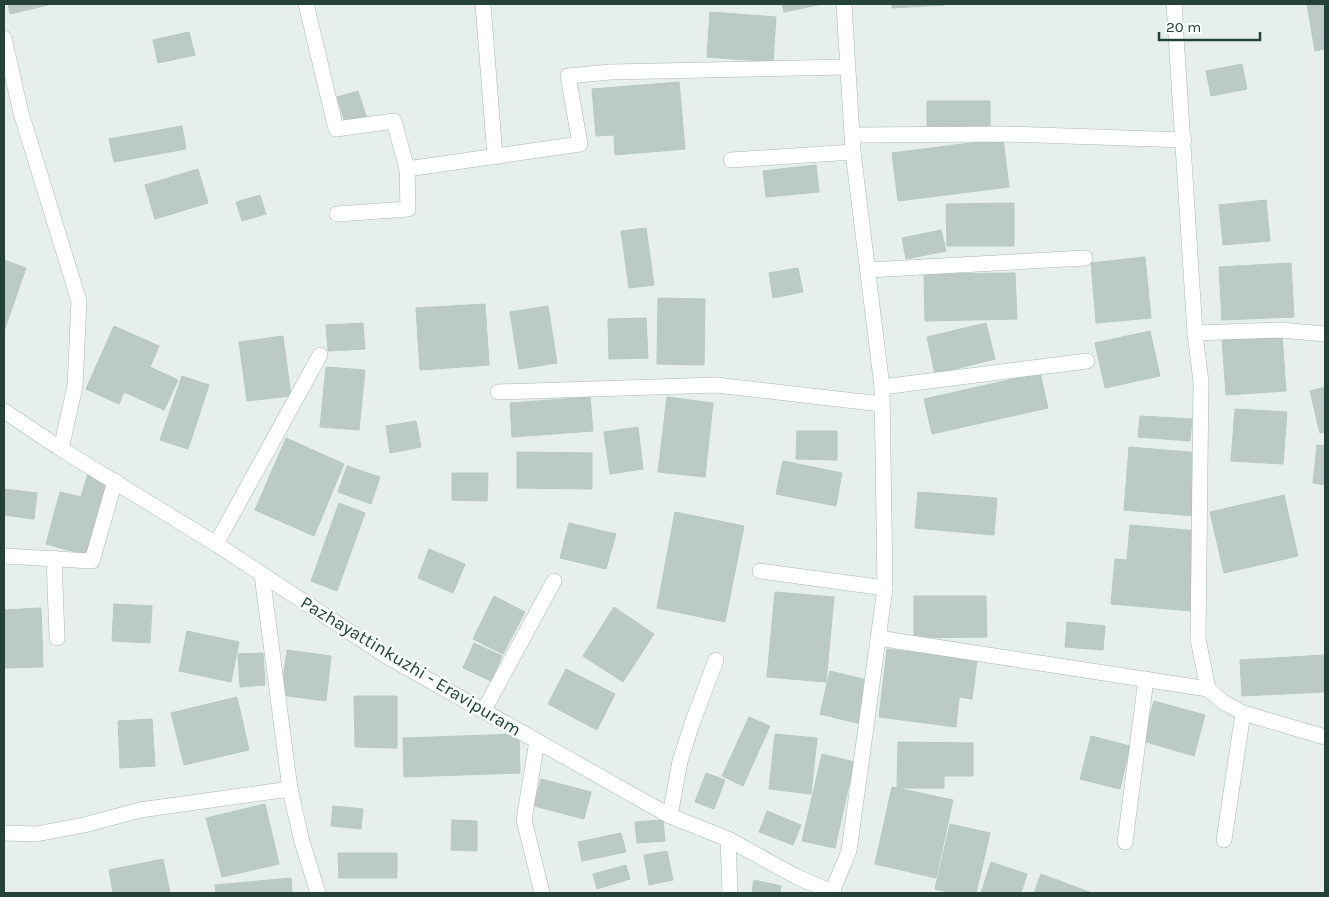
<svg xmlns="http://www.w3.org/2000/svg" width="1329" height="897" font-family="Karla,sans-serif">
<style>
.building{fill:#bbcac4;stroke:#b8c9c2}
.lines{fill:none;stroke-linecap:round;stroke-linejoin:round}
.minor-casing{stroke:#a8b8b2;stroke-width:16}
.minor{stroke:#fff;stroke-width:15}
.labels{text-anchor:middle;stroke-width:5;stroke-linejoin:round;paint-order:stroke}
.street-label{font-size:18px;fill:#24423a;stroke:#f7fbf9}
</style>
<rect width="100%" height="100%" fill="#e6efeb"/>
<g class="building">
<polygon points="8,4 52,4 10,14"/>
<polygon points="782,4 822,4 784,12"/>
<polygon points="892,4 945,4 945,5 892,8"/>
<polygon points="1307,4 1325,4 1325,49 1315,51"/>
<polygon points="710,12 776,17 773,62 707,57"/>
<polygon points="189,32 195,55 158,63 153,40"/>
<polygon points="1242,64 1247,89 1211,96 1206,71"/>
<polygon points="679,82 685,149 615,155 614,135 596,136 592,89"/>
<polygon points="358,91 367,119 346,126 337,97"/>
<polygon points="927,101 990,101 990,127 927,126"/>
<polygon points="182,126 186,149 114,162 109,139"/>
<polygon points="1003,139 1009,187 898,201 892,153"/>
<polygon points="816,165 819,192 766,197 763,171"/>
<polygon points="198,169 208,203 155,219 145,185"/>
<polygon points="260,195 266,214 242,221 236,202"/>
<polygon points="1266,200 1270,241 1223,245 1219,205"/>
<polygon points="1014,203 1014,246 947,246 946,204"/>
<polygon points="646,228 654,285 629,288 621,231"/>
<polygon points="941,230 946,251 906,259 902,238"/>
<polygon points="1145,257 1151,318 1096,323 1091,263"/>
<polygon points="4,260 26,268 4,331"/>
<polygon points="1291,263 1294,317 1222,320 1219,267"/>
<polygon points="798,268 803,292 773,298 769,273"/>
<polygon points="1015,273 1017,319 925,321 924,274"/>
<polygon points="658,298 705,299 704,365 657,364"/>
<polygon points="485,304 489,365 420,370 416,308"/>
<polygon points="548,306 557,363 519,369 510,312"/>
<polygon points="646,318 648,358 609,359 608,319"/>
<polygon points="363,323 365,349 328,351 326,325"/>
<polygon points="986,323 995,359 935,374 927,337"/>
<polygon points="114,326 159,346 150,367 178,380 164,410 124,392 119,404 86,389"/>
<polygon points="1150,331 1160,376 1105,388 1095,343"/>
<polygon points="1282,335 1286,391 1226,395 1222,339"/>
<polygon points="283,336 291,396 247,401 239,342"/>
<polygon points="326,367 365,370 359,430 320,427"/>
<polygon points="1040,373 1048,408 932,434 924,399"/>
<polygon points="182,376 209,385 188,449 160,440"/>
<polygon points="1325,387 1325,432 1320,433 1310,391"/>
<polygon points="590,397 593,431 512,437 510,403"/>
<polygon points="667,397 713,403 705,477 658,472"/>
<polygon points="1235,409 1287,412 1283,464 1231,461"/>
<polygon points="1140,416 1192,419 1190,441 1138,437"/>
<polygon points="416,421 421,447 390,453 386,426"/>
<polygon points="638,427 643,469 610,474 604,432"/>
<polygon points="797,431 837,431 837,460 796,459"/>
<polygon points="286,438 344,464 314,536 255,510"/>
<polygon points="1317,445 1325,446 1325,485 1313,483"/>
<polygon points="1129,447 1200,453 1194,516 1124,510"/>
<polygon points="517,452 592,453 592,489 517,488"/>
<polygon points="783,461 842,473 836,506 776,494"/>
<polygon points="347,466 380,477 371,504 338,492"/>
<polygon points="88,473 108,478 86,555 46,544 60,492 81,497"/>
<polygon points="452,473 488,473 487,501 452,500"/>
<polygon points="4,489 37,493 34,519 4,515"/>
<polygon points="918,492 997,498 994,535 915,528"/>
<polygon points="1284,495 1298,556 1224,573 1210,512"/>
<polygon points="339,503 365,513 337,591 311,581"/>
<polygon points="675,512 744,526 725,622 657,608"/>
<polygon points="569,523 616,534 606,569 560,558"/>
<polygon points="1130,525 1198,531 1192,611 1111,604 1115,559 1127,560"/>
<polygon points="429,549 465,564 453,593 418,578"/>
<polygon points="775,592 834,597 826,682 767,677"/>
<polygon points="494,596 525,612 503,654 473,639"/>
<polygon points="914,596 986,596 987,637 914,638"/>
<polygon points="114,604 152,606 150,643 112,641"/>
<polygon points="614,607 654,634 623,682 583,656"/>
<polygon points="41,608 43,667 4,668 4,610"/>
<polygon points="1067,622 1105,626 1103,650 1065,647"/>
<polygon points="187,631 239,642 231,682 179,671"/>
<polygon points="474,643 502,656 491,681 463,668"/>
<polygon points="887,649 977,660 972,699 959,697 956,727 879,717"/>
<polygon points="287,650 331,656 326,701 281,695"/>
<polygon points="263,653 265,685 240,687 238,654"/>
<polygon points="1325,655 1325,692 1242,696 1240,660"/>
<polygon points="566,669 615,694 597,730 548,704"/>
<polygon points="830,671 871,681 861,724 820,714"/>
<polygon points="354,696 397,696 397,748 355,747"/>
<polygon points="237,697 249,750 184,765 171,713"/>
<polygon points="1154,701 1205,715 1194,756 1143,741"/>
<polygon points="749,717 770,726 743,786 722,776"/>
<polygon points="152,719 155,766 120,768 118,721"/>
<polygon points="519,734 520,773 404,777 403,738"/>
<polygon points="775,734 817,738 811,794 769,789"/>
<polygon points="1091,736 1130,746 1120,789 1080,779"/>
<polygon points="898,742 973,743 973,776 944,776 944,788 897,788"/>
<polygon points="822,754 854,762 835,848 802,841"/>
<polygon points="706,773 725,780 714,809 695,802"/>
<polygon points="541,779 591,792 584,819 534,806"/>
<polygon points="892,787 953,800 936,878 875,864"/>
<polygon points="265,804 279,864 222,877 206,818"/>
<polygon points="333,806 363,809 361,829 331,826"/>
<polygon points="767,811 801,825 793,845 759,832"/>
<polygon points="452,820 477,821 477,851 451,850"/>
<polygon points="663,820 665,841 637,843 635,822"/>
<polygon points="950,824 990,833 976,893 952,893 935,889"/>
<polygon points="621,833 626,852 582,861 578,842"/>
<polygon points="667,851 673,880 649,885 644,855"/>
<polygon points="338,853 397,853 397,878 339,878"/>
<polygon points="163,859 170,893 113,893 109,870"/>
<polygon points="991,862 1027,874 1021,893 981,893"/>
<polygon points="626,865 630,879 597,889 593,874"/>
<polygon points="1041,874 1092,893 1034,893"/>
<polygon points="291,878 292,893 216,893 215,885"/>
<polygon points="754,880 781,886 780,893 752,893"/>
</g>
<g class="lines">
<defs>
<g id="minor">
<polyline points="306,4 336,129 394,121 407,169 580,144 568,76 610,72 847,67"/>
<polyline points="483,4 495,157"/>
<polyline points="1174,4 1195,333 1201,382 1198,639 1208,689 1223,702 1243,713 1325,737"/>
<polyline points="4,38 21,113 79,301 75,386 61,449"/>
<polyline points="852,135 1005,134 1184,140"/>
<polyline points="731,160 853,152"/>
<polyline points="337,214 408,209 407,169"/>
<polyline points="869,270 1085,258"/>
<polyline points="1195,333 1280,330 1325,334"/>
<polyline points="882,387 1087,361"/>
<polyline points="498,392 716,385 881,404"/>
<polyline points="4,411 61,449 216,544 388,657 670,816 728,839 797,877 834,893"/>
<polyline points="216,544 320,355"/>
<polyline points="4,556 92,561 115,481"/>
<polyline points="54,558 57,638"/>
<polyline points="760,571 885,588"/>
<polyline points="262,575 290,789"/>
<polyline points="878,638 1208,689"/>
<polyline points="484,710 554,581"/>
<polyline points="537,741 524,820 542,893"/>
<polyline points="670,816 680,761 693,721 716,660"/>
<polyline points="4,833 36,834 84,825 140,810 290,789 302,842 318,893"/>
<polyline points="728,839 730,893"/>
<polyline points="1224,840 1243,713"/>
<polyline points="1125,842 1146,679"/>
<polyline points="832,892 849,851 885,588 882,387 853,152 844,4"/>
</g>
</defs>
<use href="#minor" class="minor-casing"/>
<use href="#minor" class="minor"/>
</g>
<g class="labels">
<g class="street-label">
<text transform="translate(411 666) rotate(31)" y="6">Pazhayattinkuzhi - Eravipuram</text>
</g>
</g>
<rect width="1329" height="897" fill="none" stroke="#24423a" stroke-width="10"/>
<path d="M1159 32v8h101v-8" fill="none" stroke="#24423a" stroke-width="2.5"/>
<text x="1166" y="32" font-size="15" fill="#24423a" stroke="#f7fbf9" stroke-width="4" paint-order="stroke">20 m</text>
</svg>
